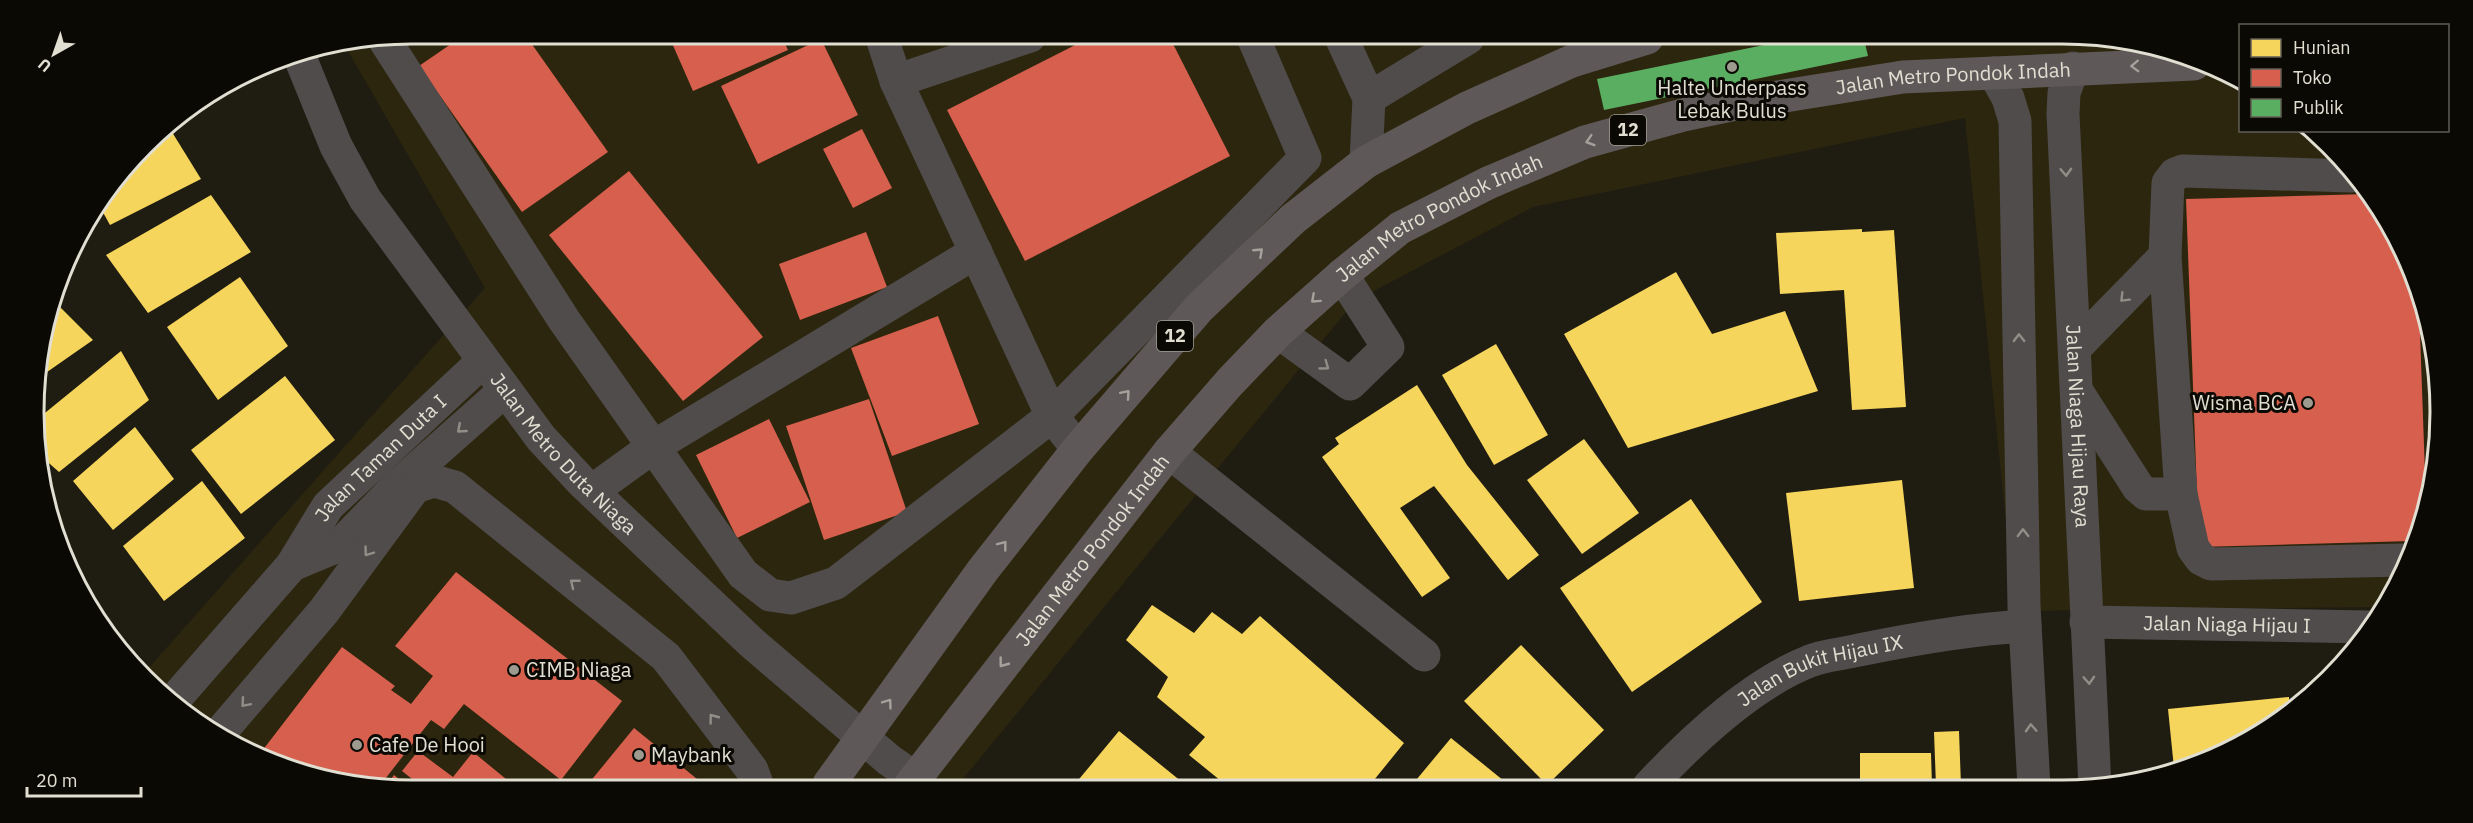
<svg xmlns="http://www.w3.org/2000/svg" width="2473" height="823" font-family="'IBM Plex Sans',sans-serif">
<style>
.built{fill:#2c260e}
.homes{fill:#f6d55c}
.shops{fill:#d6604d}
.public{fill:#5aae61}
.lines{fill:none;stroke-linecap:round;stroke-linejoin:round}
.minor{stroke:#4f4c4b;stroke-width:33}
.highway{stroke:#5e5958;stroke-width:33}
.oneway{stroke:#a6a29b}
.oneway2{stroke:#918e88}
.poi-dot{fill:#9d9a8f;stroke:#0b0903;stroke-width:2}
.labels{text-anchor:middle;stroke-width:6;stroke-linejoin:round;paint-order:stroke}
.shield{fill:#0b0903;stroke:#a19e94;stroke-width:1.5}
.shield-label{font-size:18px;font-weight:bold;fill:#e1ded2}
.street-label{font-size:20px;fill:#e1ded2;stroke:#0b0903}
.poi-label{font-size:20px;fill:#e1ded2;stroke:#0b0903;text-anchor:start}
.rim{fill:none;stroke:#e1ded2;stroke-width:3}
</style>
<rect width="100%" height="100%" fill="#1f1c12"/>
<polygon class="built" points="412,33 2136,40 2240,84 2240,130 2306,131 2376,201 2433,338 2433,486 2389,600 2384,607 2015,611 1965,118 1533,207 1355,301 959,784 337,783 202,726 146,671 485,288 345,46"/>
<g class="homes">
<polygon points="167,124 201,179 110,225 100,207"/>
<polygon points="211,195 251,252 148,313 106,255"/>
<polygon points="1862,229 1862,232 1894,230 1906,407 1852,410 1844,290 1780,294 1776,233"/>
<polygon points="1676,272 1712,334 1785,311 1818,391 1628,448 1564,334"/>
<polygon points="240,277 288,346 218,400 167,327"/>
<polygon points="58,305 93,340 37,379 36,362 53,307"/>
<polygon points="1496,344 1548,435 1494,465 1442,375"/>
<polygon points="121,351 149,400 59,472 42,457 40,417"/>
<polygon points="285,376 335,440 241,514 191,450"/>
<polygon points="1417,385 1467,465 1539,555 1508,580 1434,486 1400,508 1450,578 1422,597 1322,457 1339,444 1335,438"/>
<polygon points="135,427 174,479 113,530 73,481"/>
<polygon points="1584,439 1639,513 1582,554 1527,480"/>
<polygon points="1902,480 1914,588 1799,601 1786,493"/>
<polygon points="202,481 245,538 164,601 123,546"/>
<polygon points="1691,499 1762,602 1632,692 1560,588"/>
<polygon points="1152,605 1194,633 1212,612 1242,634 1260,616 1404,743 1370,785 1226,785 1189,755 1205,737 1157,697 1168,677 1126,640"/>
<polygon points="1521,645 1604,730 1547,785 1464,701"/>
<polygon points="2289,697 2290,710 2229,751 2174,768 2168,709"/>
<polygon points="1119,731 1182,782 1180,785 1075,784"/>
<polygon points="1959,731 1961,786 1936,786 1934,732"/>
<polygon points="1451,738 1509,785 1412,785"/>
<polygon points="1860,753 1931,753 1932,786 1860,786"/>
<polygon points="2138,778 2138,779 2116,785 2116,779"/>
</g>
<g class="shops">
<polygon points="467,33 524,33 608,152 522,212 419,66"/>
<polygon points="668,34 781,35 788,50 693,91"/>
<polygon points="1093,36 1169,36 1230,156 1025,261 947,110"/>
<polygon points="821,39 858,115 758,164 721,86"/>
<polygon points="862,129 892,188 853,208 823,149"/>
<polygon points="629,171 763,337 683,401 549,235"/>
<polygon points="2368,194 2376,202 2419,304 2426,502 2412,541 2199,547 2186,199"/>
<polygon points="866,232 887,287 800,320 779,264"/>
<polygon points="938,316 979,424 892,456 851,348"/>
<polygon points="869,399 907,512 824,540 786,426"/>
<polygon points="769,419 810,502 737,538 696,455"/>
<polygon points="456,572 622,701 561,780 464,704 444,729 431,720 382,783 337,783 262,751 342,647 395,686 391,690 411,704 433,676 395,646"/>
<polygon points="634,728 702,783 589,783"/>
<polygon points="418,751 453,777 473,752 511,783 410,783 412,779 402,771"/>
<polygon points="394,775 404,783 388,783"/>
</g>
<polygon class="public" points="1794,39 1864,39 1868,56 1604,110 1597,79"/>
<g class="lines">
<g class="minor">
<polyline points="881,35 896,81 1052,416 1078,449"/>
<polyline points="1341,37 1369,98 1366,162"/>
<polyline points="384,39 564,320 743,574 770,595 791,598 836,583 1052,416 1305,158 1253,37"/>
<path id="s1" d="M 299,55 L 336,146 L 365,199 L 541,438 L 582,482 L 752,643 L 889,760 L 915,778"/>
<path id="s2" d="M 2073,68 L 2064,93 L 2063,114 L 2095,787"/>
<polyline points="1994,73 2008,98 2015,121 2024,606 2034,787"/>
<polyline points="896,81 1030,36"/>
<polyline points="1369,98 1468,38"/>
<polyline points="2351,176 2183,171 2175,174 2168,183 2165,256 2181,494 2193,548 2201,559 2211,564 2405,560"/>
<polyline points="1278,332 1350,384 1388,347 1342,275"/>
<polyline points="2075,348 2165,256"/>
<polyline points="2078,393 2138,487 2146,494 2181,494"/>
<polyline points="1169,452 1424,655"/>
<polyline points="592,491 653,447 976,252"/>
<polyline points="292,565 340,545 397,486 505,390"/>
<path id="s3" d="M 2086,622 L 2368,627"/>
<path id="s4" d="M 175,699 L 292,565 L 328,506 L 483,361"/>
<polyline points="219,734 324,611 415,487 434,481 455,487 666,657 752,770 757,784"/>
<path id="s5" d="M 1649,786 C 1692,740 1751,684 1810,661 C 1824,655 1843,654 1859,650 C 1913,639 1970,629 2025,626"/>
</g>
<g class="highway">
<polyline points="829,784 983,570 1078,449 1199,308 1293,219 1366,162 1467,108 1572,61 1647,38"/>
<path id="s6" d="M 911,784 L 1169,452 L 1230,382 L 1278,332 L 1342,275 L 1400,228 L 1488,183 L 1585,142 L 1683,115 L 1740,103 L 1903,77 L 2194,64"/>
</g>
</g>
<defs><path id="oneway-chevron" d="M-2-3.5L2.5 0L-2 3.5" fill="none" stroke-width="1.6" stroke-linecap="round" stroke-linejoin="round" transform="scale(1.5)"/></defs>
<g class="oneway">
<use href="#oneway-chevron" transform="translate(2135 66) rotate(178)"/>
<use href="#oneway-chevron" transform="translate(1590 141) rotate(163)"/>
<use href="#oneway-chevron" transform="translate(1259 252) rotate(-43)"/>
<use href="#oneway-chevron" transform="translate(1315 299) rotate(138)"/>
<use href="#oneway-chevron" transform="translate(1126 394) rotate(-49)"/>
<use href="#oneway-chevron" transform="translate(1003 545) rotate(-52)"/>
<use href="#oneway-chevron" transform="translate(1003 663) rotate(127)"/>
<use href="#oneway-chevron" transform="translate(888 703) rotate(-54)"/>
</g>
<g class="oneway2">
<use href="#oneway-chevron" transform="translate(2066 172) rotate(87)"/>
<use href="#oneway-chevron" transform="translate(2124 298) rotate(135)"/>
<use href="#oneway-chevron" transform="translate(2019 338) rotate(-91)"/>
<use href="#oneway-chevron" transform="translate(1325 366) rotate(36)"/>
<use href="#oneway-chevron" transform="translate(461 429) rotate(139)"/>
<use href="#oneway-chevron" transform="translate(2023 533) rotate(-91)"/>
<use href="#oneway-chevron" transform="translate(368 552) rotate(126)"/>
<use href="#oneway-chevron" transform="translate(574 583) rotate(-141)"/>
<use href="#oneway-chevron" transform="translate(2089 680) rotate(87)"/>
<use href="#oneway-chevron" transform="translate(245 703) rotate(131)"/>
<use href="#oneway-chevron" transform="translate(713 718) rotate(-127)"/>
<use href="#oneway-chevron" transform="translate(2031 728) rotate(-93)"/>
</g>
<g class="poi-dot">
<circle cx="1732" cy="67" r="6"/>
<circle cx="2308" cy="403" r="6"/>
<circle cx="514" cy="670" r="6"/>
<circle cx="357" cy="745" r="6"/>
<circle cx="639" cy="755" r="6"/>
</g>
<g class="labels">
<g class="shield">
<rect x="1610" y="115" width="36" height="30" rx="4.5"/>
<rect x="1157" y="321" width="36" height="30" rx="4.5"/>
</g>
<g class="shield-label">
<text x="1628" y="136">12</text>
<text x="1175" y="342">12</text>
</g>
<g class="street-label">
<text dy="7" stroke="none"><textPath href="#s6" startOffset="1322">Jalan Metro Pondok Indah</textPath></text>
<text dy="7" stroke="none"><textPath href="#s6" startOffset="782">Jalan Metro Pondok Indah</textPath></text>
<text dy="7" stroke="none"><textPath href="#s2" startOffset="360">Jalan Niaga Hijau Raya</textPath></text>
<text dy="7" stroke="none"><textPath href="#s1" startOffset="482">Jalan Metro Duta Niaga</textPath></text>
<text dy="7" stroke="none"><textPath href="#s4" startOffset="318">Jalan Taman Duta I</textPath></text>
<text dy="7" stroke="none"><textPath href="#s6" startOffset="296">Jalan Metro Pondok Indah</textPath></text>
<text dy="7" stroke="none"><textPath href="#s3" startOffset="141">Jalan Niaga Hijau I</textPath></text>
<text dy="7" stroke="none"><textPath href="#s5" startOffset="212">Jalan Bukit Hijau IX</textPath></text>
</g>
<g class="poi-label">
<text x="1732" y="95" text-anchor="middle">Halte Underpass<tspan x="1732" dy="23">Lebak Bulus</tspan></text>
<text x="2296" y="410" text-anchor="end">Wisma BCA</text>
<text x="526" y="677">CIMB Niaga</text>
<text x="369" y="752">Cafe De Hooi</text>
<text x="651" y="762">Maybank</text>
</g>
</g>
<path d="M0 0H2473V823H0ZM412 44H2062A368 368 0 0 1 2430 412V412A368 368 0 0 1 2062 780H412A368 368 0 0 1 44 412V412A368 368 0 0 1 412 44Z" fill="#0b0903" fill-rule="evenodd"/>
<path class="rim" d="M412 44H2062A368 368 0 0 1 2430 412V412A368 368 0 0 1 2062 780H412A368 368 0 0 1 44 412V412A368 368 0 0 1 412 44Z"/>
<rect x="2239" y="24" width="210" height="108" fill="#0b0903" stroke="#615e56" stroke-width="1.5"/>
<rect x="2251" y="39" width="30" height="18" fill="#f6d55c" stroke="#615e56" stroke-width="1.5"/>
<text x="2293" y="54" font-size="18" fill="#e1ded2">Hunian</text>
<rect x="2251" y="69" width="30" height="18" fill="#d6604d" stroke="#615e56" stroke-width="1.5"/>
<text x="2293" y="84" font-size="18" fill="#e1ded2">Toko</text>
<rect x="2251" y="99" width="30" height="18" fill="#5aae61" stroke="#615e56" stroke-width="1.5"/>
<text x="2293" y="114" font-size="18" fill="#e1ded2">Publik</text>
<g transform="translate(54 54) rotate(220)" stroke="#0b0903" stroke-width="4.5" paint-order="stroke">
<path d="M0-4.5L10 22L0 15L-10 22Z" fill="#e1ded2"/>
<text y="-9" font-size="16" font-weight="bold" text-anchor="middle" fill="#e1ded2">U</text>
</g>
<path d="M27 787v9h114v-9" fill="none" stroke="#e1ded2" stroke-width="3"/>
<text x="36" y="787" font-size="18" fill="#e1ded2" stroke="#0b0903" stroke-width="4.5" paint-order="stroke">20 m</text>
</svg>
